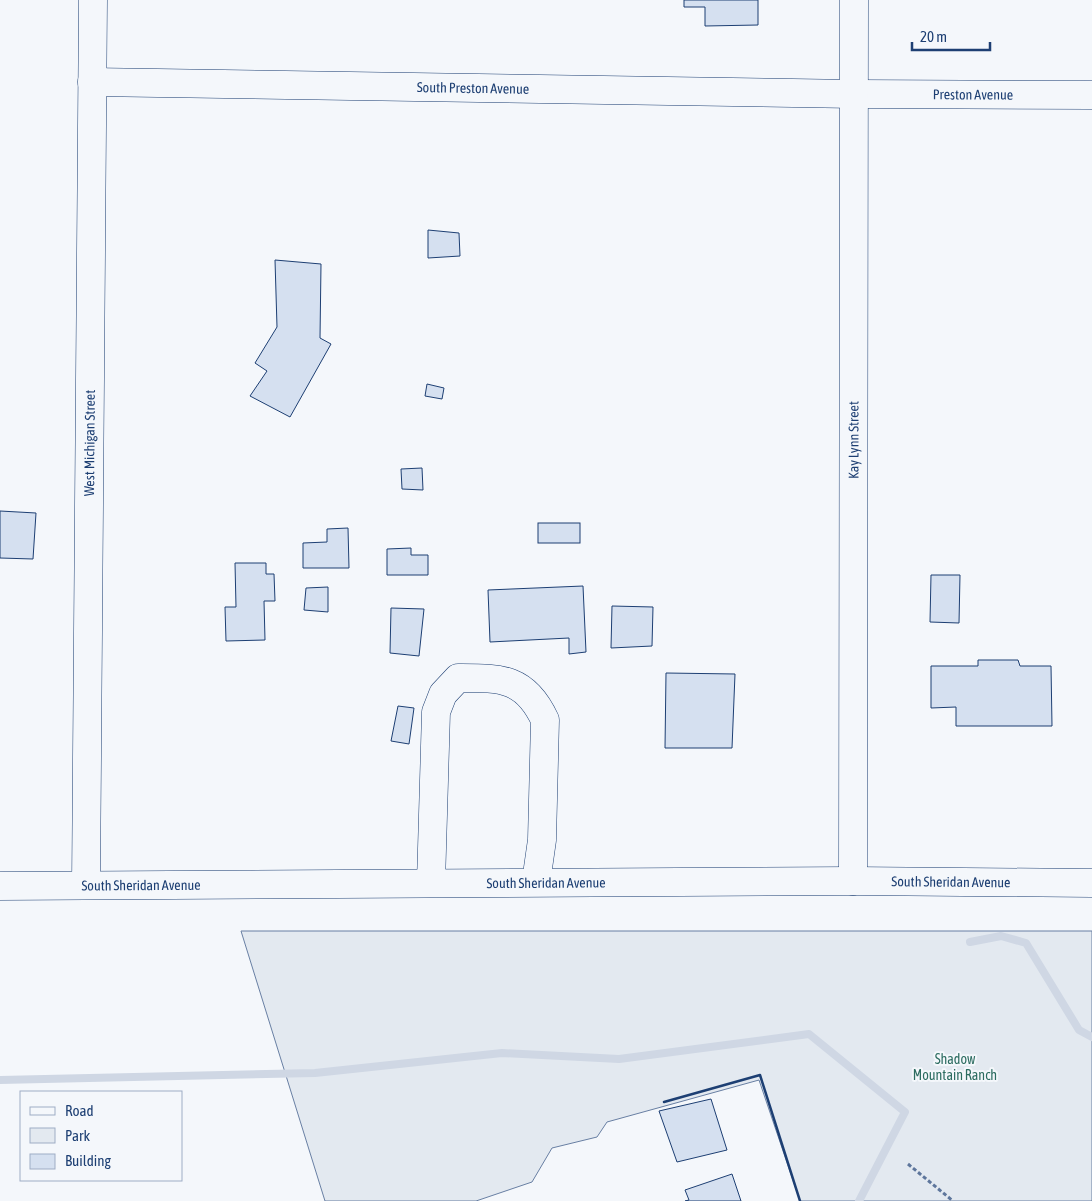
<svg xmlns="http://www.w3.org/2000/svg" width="1092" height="1201" font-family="'Asap Condensed',sans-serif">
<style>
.green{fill:#e3e9f0;stroke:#687fa3}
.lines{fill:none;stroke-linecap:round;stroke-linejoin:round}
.stream{stroke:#cfd7e4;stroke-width:8}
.building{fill:#d5e0f0;stroke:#1d3f73}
.minor-casing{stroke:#1d3f73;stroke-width:29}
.path{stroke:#5e769c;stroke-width:3;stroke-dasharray:4 2.5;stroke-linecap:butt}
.minor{stroke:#f4f7fb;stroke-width:28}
.wall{stroke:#1d3f73;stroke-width:2.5}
.labels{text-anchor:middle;stroke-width:4;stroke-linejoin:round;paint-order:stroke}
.street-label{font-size:14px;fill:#1d3f73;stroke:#f4f7fb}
.park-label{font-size:14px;fill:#2c6c60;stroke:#f4f7fb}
</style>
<rect width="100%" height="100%" fill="#f4f7fb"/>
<polygon class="green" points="241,931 1092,931 1092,1201 800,1201 759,1080 607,1122 597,1137 552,1148 532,1182 476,1201 325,1201"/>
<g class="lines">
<g class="stream">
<polyline points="970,942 1001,936 1026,943 1079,1030 1092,1037"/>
<polyline points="0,1080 315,1073 502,1053 619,1059 809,1034 905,1112 859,1201"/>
</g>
</g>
<g class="building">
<polygon points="684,0 758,0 758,25 705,26 705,7 684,7"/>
<polygon points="428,230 459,233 460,256 428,258"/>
<polygon points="275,260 321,264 320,338 331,344 290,417 250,396 267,371 255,363 277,327"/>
<polygon points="427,384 444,388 442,399 425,396"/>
<polygon points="422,468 423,490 402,489 401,469"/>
<polygon points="0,511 36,513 33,559 0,558"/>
<rect x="538" y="523" width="42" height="20"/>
<polygon points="348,528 349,568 303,568 303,543 327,542 327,529"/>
<polygon points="411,548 411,555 428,555 428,575 387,575 387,549"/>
<polygon points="235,563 266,563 266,574 274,574 275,601 264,601 265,640 226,641 225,607 236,607"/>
<polygon points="931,575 960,575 959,623 930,622"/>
<polygon points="583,586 586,652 569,654 569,638 490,642 488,590"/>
<polygon points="328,587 328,612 304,610 306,588"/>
<polygon points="612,606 653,607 652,646 611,648"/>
<polygon points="391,608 424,609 419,656 390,653"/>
<polygon points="978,660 1018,660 1020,666 1051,666 1052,726 956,726 956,707 931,708 931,666 978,666"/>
<polygon points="666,673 735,674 732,748 665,748"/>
<polygon points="398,706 414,708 409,744 391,741"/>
<polygon points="711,1099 727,1150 677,1162 659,1111"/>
<polygon points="732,1174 741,1201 685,1201 689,1200 685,1190"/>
</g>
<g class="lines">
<defs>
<g id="minor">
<path id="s1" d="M 92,82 L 855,94 L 1092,95"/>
<path id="s2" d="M 853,881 L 854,0"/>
<path d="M 431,883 L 436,712 L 443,694 L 458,678 C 501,678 525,677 545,720 L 542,840 L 536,882"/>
<path id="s3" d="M 86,885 L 93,0"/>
<path id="s4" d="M 0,886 L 853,881 L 1092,883"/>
</g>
</defs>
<use href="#minor" class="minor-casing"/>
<polyline class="path" points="908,1164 953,1201"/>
<use href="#minor" class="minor"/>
<polyline class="wall" points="664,1102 760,1075 800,1201"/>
</g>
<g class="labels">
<g class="street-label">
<text dy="5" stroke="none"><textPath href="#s1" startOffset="381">South Preston Avenue</textPath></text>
<text dy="5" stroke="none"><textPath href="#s1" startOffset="881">Preston Avenue</textPath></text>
<text dy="5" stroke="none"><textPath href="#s2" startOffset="441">Kay Lynn Street</textPath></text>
<text dy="5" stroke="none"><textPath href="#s3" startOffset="442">West Michigan Street</textPath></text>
<text dy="5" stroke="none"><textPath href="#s4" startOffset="951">South Sheridan Avenue</textPath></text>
<text dy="5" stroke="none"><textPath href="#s4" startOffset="546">South Sheridan Avenue</textPath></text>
<text dy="5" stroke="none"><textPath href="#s4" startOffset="141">South Sheridan Avenue</textPath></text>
</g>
<g class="park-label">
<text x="955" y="1064">Shadow<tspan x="955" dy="16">Mountain Ranch</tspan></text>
</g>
</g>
<rect x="20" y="1091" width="162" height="90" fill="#f4f7fb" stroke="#9eadc5"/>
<rect x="30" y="1107" width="25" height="8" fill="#f4f7fb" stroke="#9eadc5"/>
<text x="65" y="1116" font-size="15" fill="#1d3f73">Road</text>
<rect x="30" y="1128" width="25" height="15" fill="#e3e9f0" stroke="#9eadc5"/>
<text x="65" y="1141" font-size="15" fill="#1d3f73">Park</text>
<rect x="30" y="1154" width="25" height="15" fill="#d5e0f0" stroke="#9eadc5"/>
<text x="65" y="1166" font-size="15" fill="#1d3f73">Building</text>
<path d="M912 42v8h78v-8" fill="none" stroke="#1d3f73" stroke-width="2.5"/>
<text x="920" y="42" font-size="15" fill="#1d3f73" stroke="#f4f7fb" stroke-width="4" paint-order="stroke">20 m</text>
</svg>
